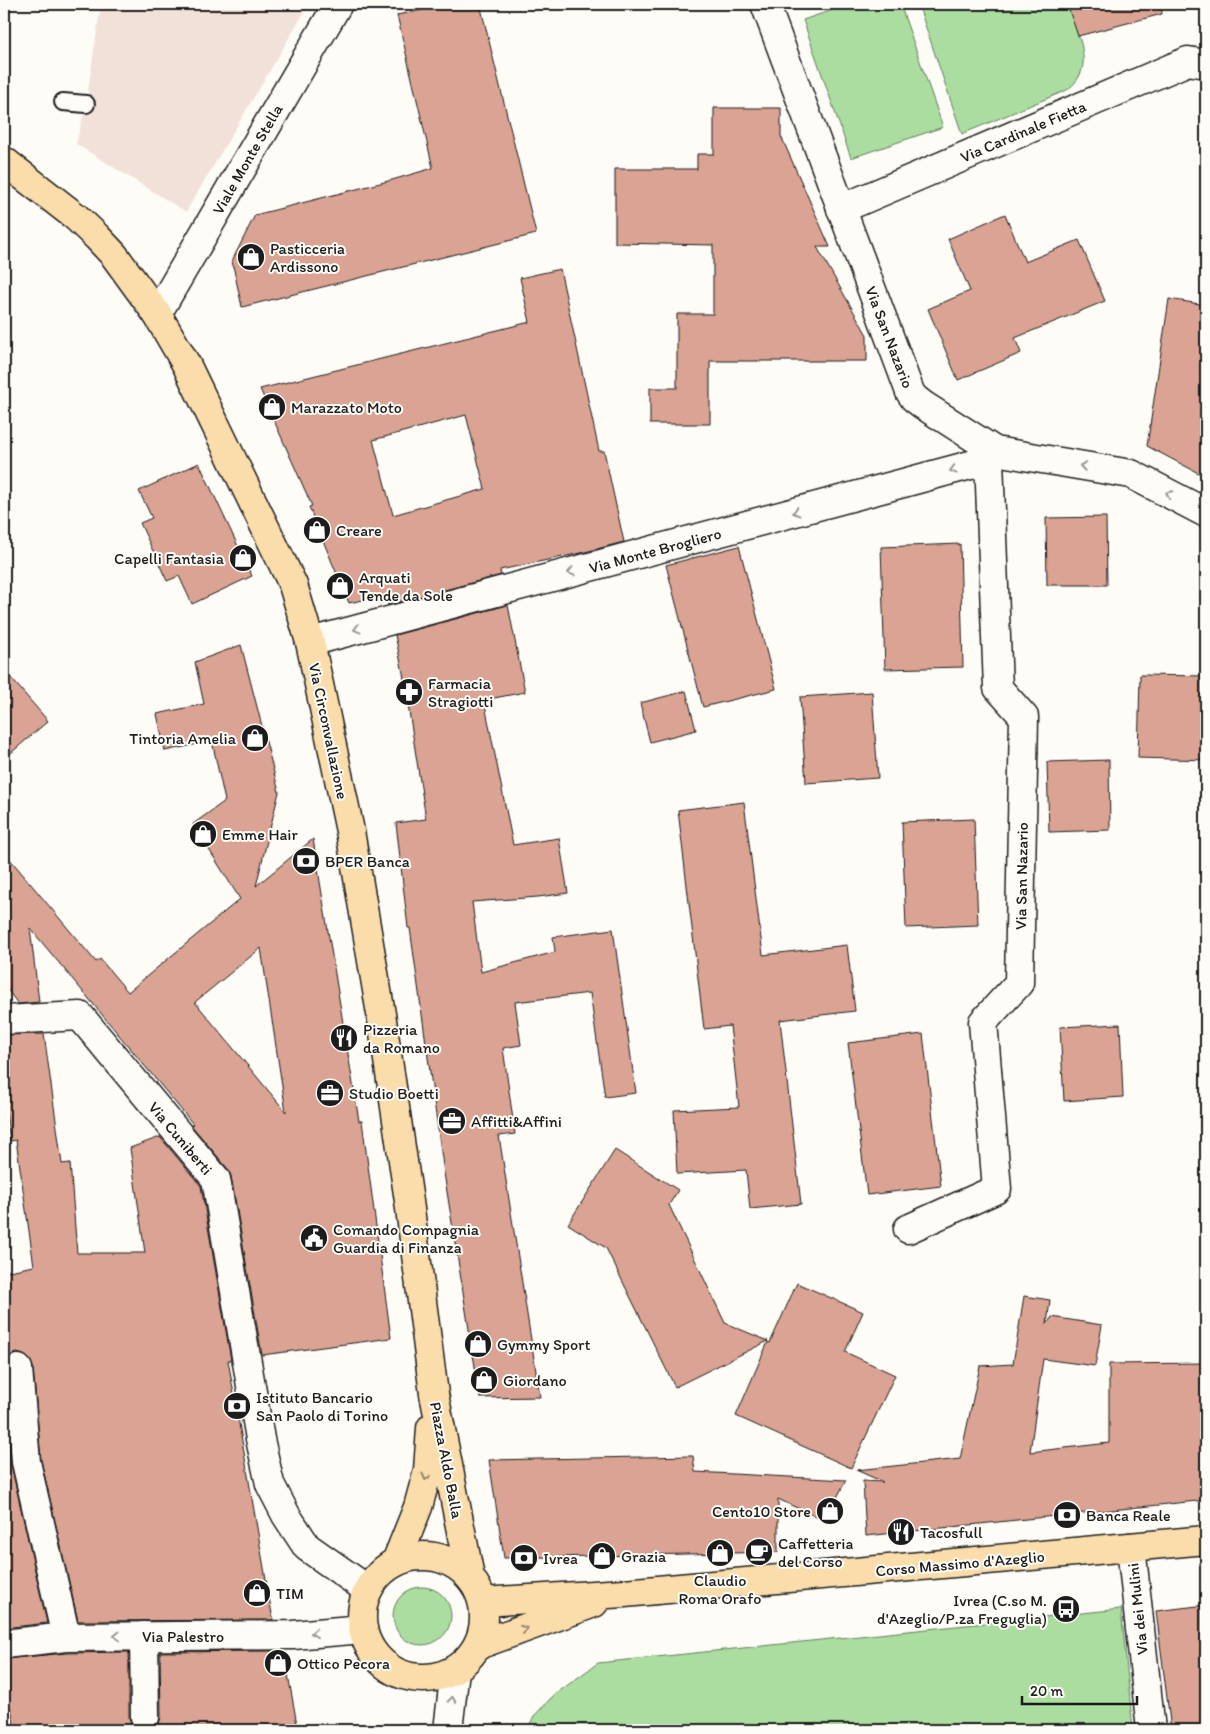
<svg xmlns="http://www.w3.org/2000/svg" width="1210" height="1734" font-family="Itim,sans-serif">
<style>
.built{fill:#f2e1d9}
.green{fill:#aadd9f;stroke:#637c5e}
.building{fill:#daa393;stroke:#1c1c1c;fill-rule:evenodd}
.lines{fill:none;stroke-linecap:round;stroke-linejoin:round}
.lane-casing{stroke:#1c1c1c;stroke-width:20}
.street-casing{stroke:#1c1c1c;stroke-width:31}
.secondary-casing{stroke:#1c1c1c;stroke-width:31}
.primary-casing{stroke:#1c1c1c;stroke-width:31}
.lane{stroke:#fdfcf7;stroke-width:16}
.street{stroke:#fdfcf7;stroke-width:28}
.secondary{stroke:#fdfcf7;stroke-width:28}
.primary{stroke:#faddab;stroke-width:28}
.oneway{stroke:#989794}
.oneway2{stroke:#96866b}
.labels{text-anchor:middle;stroke-width:4;stroke-linejoin:round;paint-order:stroke}
.street-label{font-size:16px;fill:#1c1c1c;stroke:#fdfcf7}
.poi-label{font-size:16px;fill:#1c1c1c;stroke:#fdfcf7;text-anchor:start}
</style>
<rect width="100%" height="100%" fill="#fdfcf7"/>
<filter id="ink" filterUnits="userSpaceOnUse"><feTurbulence type="fractalNoise" baseFrequency=".02" numOctaves="2"/><feDisplacementMap in="SourceGraphic" scale="10" xChannelSelector="R" yChannelSelector="G"/><feConvolveMatrix kernelMatrix="1 2 1 2 8 2 1 2 1" color-interpolation-filters="sRGB"/></filter>
<g filter="url(#ink)">
<polygon class="built" points="101,4 309,4 186,212 76,144 86,104"/>
<g class="green">
<polygon points="850,4 900,4 943,127 851,158 803,20"/>
<path d="M 918,4 L 1067,4 C 1077,34 1098,67 1067,90 L 962,134 Z"/>
<circle cx="422" cy="1616" r="29"/>
<polygon points="1121,1609 1133,1730 527,1730 534,1716 554,1695 598,1663"/>
</g>
<g class="building">
<polygon points="453,4 480,4 536,234 242,307 232,261 255,215 392,180 433,168 397,15"/>
<polygon points="1067,4 1161,4 1162,14 1078,36"/>
<polygon points="714,108 781,108 781,136 830,247 817,247 867,335 867,361 710,361 710,424 650,424 650,388 677,388 677,314 713,314 713,245 615,243 615,169 697,169 697,154 714,154"/>
<polygon points="1005,214 1025,262 1079,240 1105,301 1015,338 1021,353 958,380 928,309 970,291 948,239"/>
<path d="M 560,269 L 599,451 L 604,451 L 624,542 L 581,553 L 500,570 L 501,575 L 388,605 L 386,595 L 349,603 L 309,507 L 312,506 L 260,389 L 530,322 L 520,278 ZM 466,415 L 485,489 L 393,515 L 373,440 Z"/>
<polygon points="1169,299 1206,305 1206,477 1147,446"/>
<polygon points="199,463 252,576 192,604 179,576 167,581 140,523 152,518 139,491"/>
<polygon points="1106,517 1107,585 1047,585 1046,518"/>
<polygon points="960,544 963,667 885,669 881,547"/>
<polygon points="739,546 776,689 703,707 666,565"/>
<polygon points="508,605 525,692 484,700 513,845 559,838 568,893 538,897 472,902 481,972 555,952 553,937 613,929 636,1093 605,1097 590,993 515,1002 521,1045 503,1048 515,1134 499,1136 540,1397 480,1398 444,1173 410,928 408,928 396,823 426,819 403,673 395,635"/>
<path d="M 241,645 L 279,792 L 256,886 L 313,839 L 359,1121 L 362,1121 L 391,1338 L 262,1355 L 231,1176 L 228,1169 L 191,1125 L 193,1124 L 30,928 L 39,1002 L 18,1004 L 4,985 L 4,852 L 96,962 L 100,959 L 128,992 L 240,899 L 193,824 L 225,801 L 212,741 L 165,751 L 157,714 L 204,704 L 195,662 ZM 261,948 L 286,1112 L 195,1002 Z"/>
<polygon points="4,670 48,721 4,759"/>
<polygon points="1140,675 1206,676 1206,760 1138,758"/>
<polygon points="686,691 696,730 650,742 640,703"/>
<polygon points="872,692 878,778 806,783 800,697"/>
<polygon points="1109,760 1110,830 1049,832 1047,762"/>
<polygon points="744,802 763,955 847,945 855,1011 780,1020 801,1204 750,1209 746,1170 677,1174 674,1110 739,1107 730,1026 704,1029 678,810"/>
<polygon points="974,819 978,925 906,928 902,822"/>
<polygon points="1120,1024 1123,1097 1064,1101 1060,1027"/>
<polygon points="44,1034 62,1164 70,1163 77,1253 145,1253 130,1148 160,1137 201,1186 231,1360 228,1360 273,1620 78,1621 41,1460 33,1367 30,1360 24,1355 17,1353 9,1356 4,1363 4,1272 34,1266 16,1140 10,1141 6,1113 4,1113 4,1035"/>
<polygon points="923,1034 941,1186 867,1195 848,1043"/>
<polygon points="615,1150 678,1190 669,1205 725,1323 768,1341 675,1387 606,1248 568,1224"/>
<polygon points="797,1283 863,1312 845,1352 895,1375 851,1468 736,1416 768,1342 770,1343"/>
<polygon points="1024,1296 1050,1300 1047,1324 1052,1317 1102,1325 1095,1366 1043,1359 1030,1452 1109,1443 1109,1364 1206,1363 1206,1500 866,1536 863,1481 883,1482 856,1470 960,1459 980,1366 1013,1364"/>
<polygon points="4,1386 11,1465 47,1623 4,1628"/>
<polygon points="693,1456 695,1472 846,1480 825,1521 778,1499 778,1552 504,1558 489,1460"/>
<polygon points="1206,1605 1206,1730 1171,1730 1156,1611"/>
<polygon points="278,1651 278,1652 284,1652 298,1730 153,1730 159,1724 161,1717 160,1652"/>
<polygon points="129,1652 129,1717 131,1725 137,1730 15,1730 11,1708 4,1709 4,1659 67,1653"/>
</g>
<g class="lines">
<defs>
<polyline id="lane" points="63,102 86,104"/>
<g id="street">
<polyline points="765,4 910,392 914,398 923,405 995,451 1131,474 1206,513"/>
<polyline points="841,209 1188,61 1206,64"/>
<polyline points="310,642 989,460 995,451"/>
<polyline points="4,1020 80,1016 216,1179 260,1439 270,1484 286,1515 307,1547 368,1590"/>
<polyline points="908,1229 997,1189 983,1022 1019,983 1024,717 998,688 989,460"/>
<polyline points="18,1369 26,1462 66,1637"/>
<polyline points="144,1636 145,1717"/>
<polyline points="4,1644 66,1637 293,1635 363,1629"/>
</g>
<g id="secondary">
<polyline points="157,314 338,4"/>
<polyline points="1131,1547 1151,1730"/>
<polyline points="448,1730 455,1670"/>
</g>
<g id="primary">
<polyline points="4,161 76,217 97,237 114,255 157,314 186,364 293,585 310,642 350,831 382,1020 409,1201 434,1394 470,1577"/>
<circle cx="423" cy="1617" r="61"/>
<polyline points="396,1562 418,1507 428,1470 431,1428"/>
<polyline points="483,1602 624,1593 1206,1540"/>
<polyline points="478,1645 594,1603"/>
</g>
</defs>
<use href="#lane" class="lane-casing"/>
<use href="#street" class="street-casing"/>
<use href="#secondary" class="secondary-casing"/>
<use href="#primary" class="primary-casing"/>
<use href="#lane" class="lane"/>
<use href="#street" class="street"/>
<use href="#secondary" class="secondary"/>
<use href="#primary" class="primary"/>
</g>
<defs><path id="oneway-chevron" d="M-2-3.5L2.5 0L-2 3.5" fill="none" stroke-width="1.6" stroke-linecap="round" stroke-linejoin="round" transform="scale(1.25)"/></defs>
<g class="oneway">
<use href="#oneway-chevron" transform="translate(1083 466) rotate(-170)"/>
<use href="#oneway-chevron" transform="translate(953 470) rotate(165)"/>
<use href="#oneway-chevron" transform="translate(1169 494) rotate(-152)"/>
<use href="#oneway-chevron" transform="translate(796 512) rotate(165)"/>
<use href="#oneway-chevron" transform="translate(571 572) rotate(165)"/>
<use href="#oneway-chevron" transform="translate(357 629) rotate(165)"/>
<use href="#oneway-chevron" transform="translate(314 1633) rotate(175)"/>
<use href="#oneway-chevron" transform="translate(117 1636) rotate(179)"/>
<use href="#oneway-chevron" transform="translate(452 1700) rotate(-84)"/>
</g>
<g class="oneway2">
<use href="#oneway-chevron" transform="translate(426 1477) rotate(104)"/>
<use href="#oneway-chevron" transform="translate(524 1629) rotate(-20)"/>
</g>
</g>
<defs>
<symbol id="shop-disc" viewBox="-11 -11 22 22"><circle r="9.5" fill="#1c1c1c" stroke="#fdfcf7"/><path d="M-5-2.5h2.3a2.7 3.5 0 0 1 5.4 0H5L5.5 6h-11ZM-1.5-2.5h3a1.5 2.3 0 0 0-3 0Z" fill="#fff"/></symbol>
<symbol id="pharmacy-disc" viewBox="-11 -11 22 22"><circle r="9.5" fill="#1c1c1c" stroke="#fdfcf7"/><path d="M-2-6h4v4h4v4h-4v4h-4v-4h-4v-4h4Z" fill="#fff"/></symbol>
<symbol id="bank-disc" viewBox="-11 -11 22 22"><circle r="9.5" fill="#1c1c1c" stroke="#fdfcf7"/><path d="M-6-4H6V4H-6ZM0-2.3a2.3 2.3 0 1 0 0 4.6a2.3 2.3 0 1 0 0-4.6Z" fill="#fff"/></symbol>
<symbol id="restaurant-disc" viewBox="-11 -11 22 22"><circle r="9.5" fill="#1c1c1c" stroke="#fdfcf7"/><path d="M-5-6h1v4h1v-4h1v4h1v-4h1v5L-1.5 .5V6h-2V.5L-5-1ZM5-6V6H3V1.5H1.5Q1.5-4 5-6Z" fill="#fff"/></symbol>
<symbol id="office-disc" viewBox="-11 -11 22 22"><circle r="9.5" fill="#1c1c1c" stroke="#fdfcf7"/><path d="M-6-3h4V-5.5h4V-3h4V5H-6ZM-1-4.5V-3h2v-1.5ZM-6 0V1H6V0Z" fill="#fff"/></symbol>
<symbol id="civic-disc" viewBox="-11 -11 22 22"><circle r="9.5" fill="#1c1c1c" stroke="#fdfcf7"/><path d="M-.6-6.5H3V-4.5H.6V-3L4-1V1h2V6H-6V1h2V-1L-.6-3ZM-1.2 2.5V6h2.4V2.5Z" fill="#fff"/></symbol>
<symbol id="cafe-disc" viewBox="-11 -11 22 22"><circle r="9.5" fill="#1c1c1c" stroke="#fdfcf7"/><path d="M-5.5-4.5H6V0H3Q3 3.5 0 3.5H-2.5Q-5.5 3.5-5.5 0ZM3-3.2v2h1.7v-2ZM-6 4.5H4V6H-6Z" fill="#fff"/></symbol>
<symbol id="bus-disc" viewBox="-11 -11 22 22"><circle r="9.5" fill="#1c1c1c" stroke="#fdfcf7"/><path d="M-5-6H5V4H4V6H2V4H-2V6H-4V4H-5ZM-3.5-4V0h7V-4ZM-3.5 1.2v1.5H-2V1.2ZM2 1.2v1.5H3.5V1.2Z" fill="#fff"/></symbol>
</defs>
<g fill-rule="evenodd">
<use href="#shop-disc" x="235" y="241" width="32" height="32"/>
<use href="#shop-disc" x="256" y="391" width="32" height="32"/>
<use href="#shop-disc" x="301" y="514" width="32" height="32"/>
<use href="#shop-disc" x="227" y="542" width="32" height="32"/>
<use href="#shop-disc" x="324" y="570" width="32" height="32"/>
<use href="#pharmacy-disc" x="393" y="676" width="32" height="32"/>
<use href="#shop-disc" x="239" y="722" width="32" height="32"/>
<use href="#shop-disc" x="187" y="818" width="32" height="32"/>
<use href="#bank-disc" x="290" y="845" width="32" height="32"/>
<use href="#restaurant-disc" x="328" y="1022" width="32" height="32"/>
<use href="#office-disc" x="314" y="1077" width="32" height="32"/>
<use href="#office-disc" x="436" y="1105" width="32" height="32"/>
<use href="#civic-disc" x="298" y="1222" width="32" height="32"/>
<use href="#shop-disc" x="462" y="1328" width="32" height="32"/>
<use href="#shop-disc" x="468" y="1364" width="32" height="32"/>
<use href="#bank-disc" x="221" y="1390" width="32" height="32"/>
<use href="#shop-disc" x="814" y="1495" width="32" height="32"/>
<use href="#bank-disc" x="1051" y="1499" width="32" height="32"/>
<use href="#restaurant-disc" x="885" y="1516" width="32" height="32"/>
<use href="#cafe-disc" x="743" y="1536" width="32" height="32"/>
<use href="#shop-disc" x="704" y="1537" width="32" height="32"/>
<use href="#shop-disc" x="586" y="1540" width="32" height="32"/>
<use href="#bank-disc" x="508" y="1542" width="32" height="32"/>
<use href="#shop-disc" x="241" y="1577" width="32" height="32"/>
<use href="#bus-disc" x="1050" y="1593" width="32" height="32"/>
<use href="#shop-disc" x="262" y="1647" width="32" height="32"/>
</g>
<g class="labels">
<g class="street-label">
<text transform="translate(1023 131) rotate(-23)" y="6">Via Cardinale Fietta</text>
<text transform="translate(247 159) rotate(-60)" y="6">Viale Monte Stella</text>
<text transform="translate(890 337) rotate(69)" y="6">Via San Nazario</text>
<text transform="translate(655 550) rotate(-15)" y="6">Via Monte Brogliero</text>
<text transform="translate(329 731) rotate(78)" y="6">Via Circonvallazione</text>
<text transform="translate(1021 876) rotate(-89)" y="6">Via San Nazario</text>
<text transform="translate(181 1138) rotate(50)" y="6">Via Cuniberti</text>
<text transform="translate(447 1460) rotate(79)" y="6">Piazza Aldo Balla</text>
<text transform="translate(960 1563) rotate(-5)" y="6">Corso Massimo d'Azeglio</text>
<text transform="translate(1137 1609) rotate(-96)" y="6">Via dei Mulini</text>
<text x="183" y="1642">Via Palestro</text>
</g>
<g class="poi-label">
<text x="270" y="254">Pasticceria<tspan x="270" dy="18">Ardissono</tspan></text>
<text x="291" y="413">Marazzato Moto</text>
<text x="336" y="536">Creare</text>
<text x="224" y="564" text-anchor="end">Capelli Fantasia</text>
<text x="359" y="583">Arquati<tspan x="359" dy="18">Tende da Sole</tspan></text>
<text x="428" y="689">Farmacia<tspan x="428" dy="18">Stragiotti</tspan></text>
<text x="236" y="744" text-anchor="end">Tintoria Amelia</text>
<text x="222" y="840">Emme Hair</text>
<text x="325" y="867">BPER Banca</text>
<text x="363" y="1035">Pizzeria<tspan x="363" dy="18">da Romano</tspan></text>
<text x="349" y="1099">Studio Boetti</text>
<text x="471" y="1127">Affitti&amp;Affini</text>
<text x="333" y="1235">Comando Compagnia<tspan x="333" dy="18">Guardia di Finanza</tspan></text>
<text x="497" y="1350">Gymmy Sport</text>
<text x="503" y="1386">Giordano</text>
<text x="256" y="1403">Istituto Bancario<tspan x="256" dy="18">San Paolo di Torino</tspan></text>
<text x="811" y="1517" text-anchor="end">Cento10 Store</text>
<text x="1086" y="1521">Banca Reale</text>
<text x="920" y="1538">Tacosfull</text>
<text x="778" y="1549">Caffetteria<tspan x="778" dy="18">del Corso</tspan></text>
<text x="621" y="1562">Grazia</text>
<text x="543" y="1564">Ivrea</text>
<text x="720" y="1586" text-anchor="middle">Claudio<tspan x="720" dy="18">Roma Orafo</tspan></text>
<text x="276" y="1599">TIM</text>
<text x="1047" y="1606" text-anchor="end">Ivrea (C.so M.<tspan x="1047" dy="18">d'Azeglio/P.za Freguglia)</tspan></text>
<text x="297" y="1669">Ottico Pecora</text>
</g>
</g>
<rect width="1210" height="1734" fill="none" stroke="#fdfcf7" stroke-width="20"/>
<rect x="10" y="10" width="1190" height="1714" fill="none" stroke="#1c1c1c" stroke-width="2" filter="url(#ink)"/>
<path d="M1022 1696v8h115v-8" fill="none" stroke="#1c1c1c" stroke-width="2.5"/>
<text x="1030" y="1696" font-size="15" fill="#1c1c1c" stroke="#fdfcf7" stroke-width="4" paint-order="stroke">20 m</text>
</svg>
